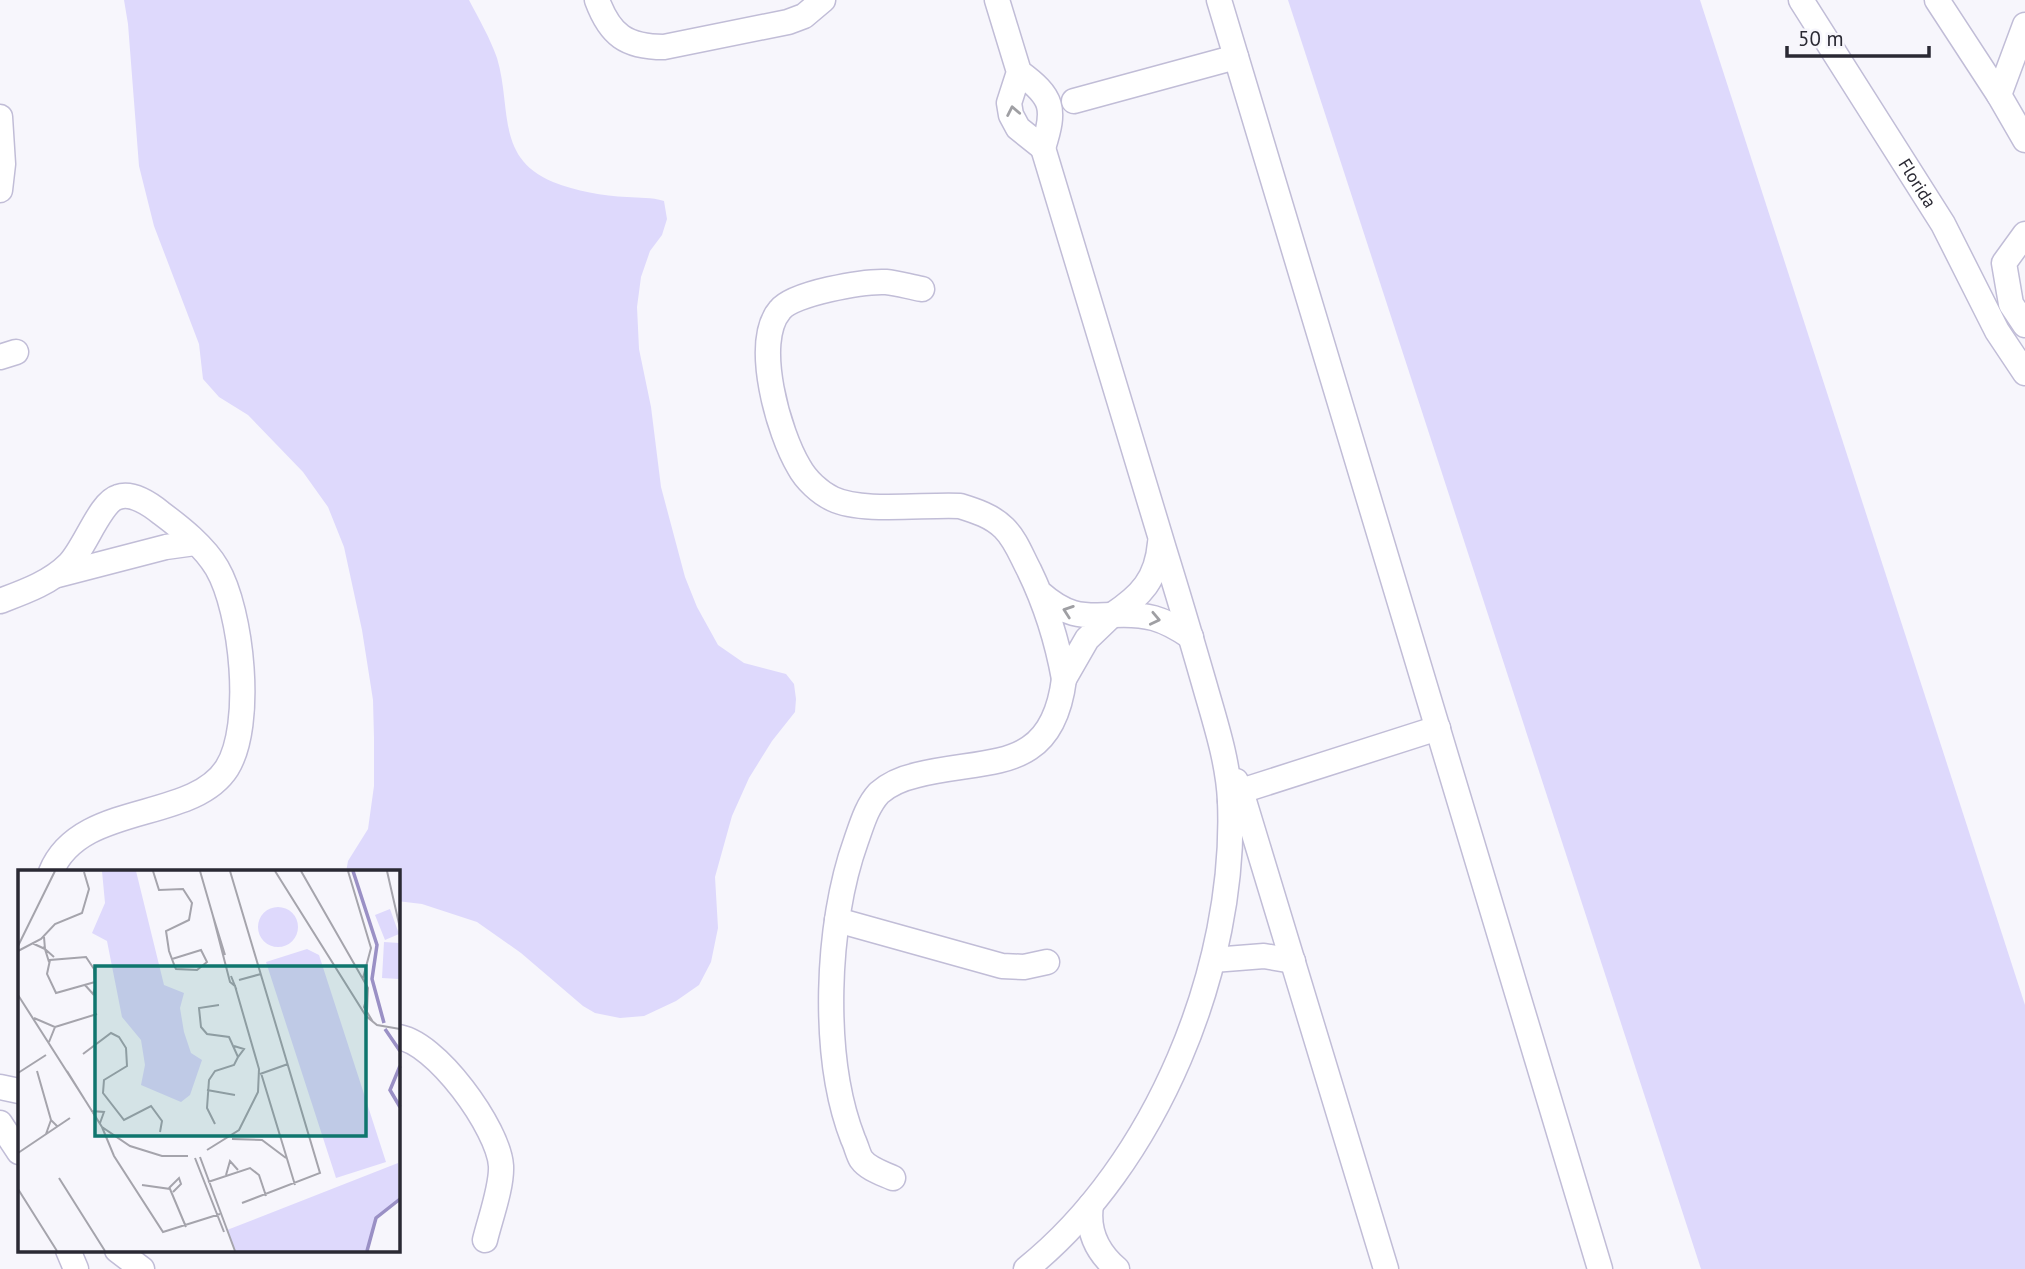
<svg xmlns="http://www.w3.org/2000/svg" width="2025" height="1269" font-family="'PT Sans',sans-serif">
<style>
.green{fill:#ded9fc}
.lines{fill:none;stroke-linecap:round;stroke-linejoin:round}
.minor-casing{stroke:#c1bdd7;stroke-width:27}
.minor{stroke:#fff;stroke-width:24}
.oneway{stroke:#9f9fa3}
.labels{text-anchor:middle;stroke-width:6;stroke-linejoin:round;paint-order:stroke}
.street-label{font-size:18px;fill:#2a2933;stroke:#f7f6fc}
.inset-river{fill:none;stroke:#9a90c5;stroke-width:3.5}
.inset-road{fill:none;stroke:#a5a4ac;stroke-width:2}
.view{fill:#0f766e;fill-opacity:0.15;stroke:#0f766e;stroke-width:3.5}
.inset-edge{fill:none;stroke:#2a2933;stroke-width:3.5}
</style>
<rect width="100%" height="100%" fill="#f7f6fc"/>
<g class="green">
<path d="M 124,0 L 469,0 C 479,19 490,38 497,58 C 512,108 495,158 553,182 C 576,191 603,196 627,197 C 640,198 651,197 664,201 L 667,219 L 662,235 L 650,251 L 641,277 L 637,307 L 639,349 L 651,407 L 661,487 L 685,577 L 697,607 L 718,645 L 744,663 L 786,674 L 794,684 L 796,699 L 795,712 L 772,741 L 749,778 L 732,816 L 715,877 L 718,928 L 711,962 L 699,985 L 676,1001 L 644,1016 L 620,1018 L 595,1013 L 583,1006 L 521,953 L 477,922 L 422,904 L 397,901 L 397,872 L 346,872 L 348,861 L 368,829 L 374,786 L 374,738 L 373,700 L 362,630 L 344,547 L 328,507 L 303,472 L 248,415 L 219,397 L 203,379 L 199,344 L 154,226 L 139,166 L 128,24 Z"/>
<polygon points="1288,0 1700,0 2025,1005 2025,1269 1701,1269"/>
</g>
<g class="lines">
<defs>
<g id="minor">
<path d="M 597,0 C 610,35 626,47 664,47 L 788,22 L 804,16 L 823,0"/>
<path d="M 997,0 L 1019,72 L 1009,103 L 1011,115 L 1018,128 L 1043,148 C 1056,108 1053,97 1019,72"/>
<polyline points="1219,0 1600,1269"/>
<path id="s1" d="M 1801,0 L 1943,224 L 1997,331 L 2025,373"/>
<polyline points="1937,0 1999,95 2025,140"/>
<polyline points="1999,95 2025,25"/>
<polyline points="1074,101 1236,57"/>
<polyline points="0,117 3,164 0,190"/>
<polyline points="2025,234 2004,263 2011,304 2025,325"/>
<path d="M 922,289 C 910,287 898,283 886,282 C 864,281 793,293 780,310 C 752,342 779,434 799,467 C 806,480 820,493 833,499 C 862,513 926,504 960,506 C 976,511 992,516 1004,528 C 1016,540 1021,555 1029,570 C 1046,605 1057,640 1064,679 L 1087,639 L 1112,615 C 1080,617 1065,615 1040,593"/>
<polyline points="0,357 16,352"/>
<path d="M 1160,543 C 1157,579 1141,596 1112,615 C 1146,613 1163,618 1191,637"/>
<polyline points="58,575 166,547 195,543"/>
<path d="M 0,601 C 24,592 50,583 69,564 C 85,548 100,502 118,497 C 132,492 150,504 161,513 C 181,528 204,546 217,568 C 242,611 254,725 227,768 C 192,823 80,801 51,872"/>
<polyline points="1236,781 1241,791 1386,1269"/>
<polyline points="1230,801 1241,791 1438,728"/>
<polyline points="837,920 1002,966 1024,967 1047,962"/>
<polyline points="1213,960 1264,956 1293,961"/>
<path d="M 397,1037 C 435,1040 499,1129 501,1166 C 502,1187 490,1219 485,1240"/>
<polyline points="0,1087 19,1091"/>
<polyline points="0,1123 19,1152"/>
<path d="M 893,1178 C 882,1173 868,1169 861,1159 C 858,1154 856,1145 853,1139 C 821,1057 826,924 856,841 C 862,824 867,806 879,793 C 889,784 904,778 917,775 C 989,757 1052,775 1064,679"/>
<path d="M 1091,1205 C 1087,1231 1097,1252 1117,1269"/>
<polyline points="68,1250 76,1269"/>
<polyline points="117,1250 142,1269"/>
<path d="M 1026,1269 C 1156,1165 1237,967 1230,801 C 1228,760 1215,722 1204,683 C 1191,638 1178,594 1164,549 C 1124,416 1084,282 1043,148"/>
</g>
</defs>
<use href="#minor" class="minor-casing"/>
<use href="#minor" class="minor"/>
</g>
<defs><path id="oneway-chevron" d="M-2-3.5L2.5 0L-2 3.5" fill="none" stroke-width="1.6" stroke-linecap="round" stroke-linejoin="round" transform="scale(1.75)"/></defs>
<g class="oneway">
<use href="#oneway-chevron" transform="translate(1013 111) rotate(-101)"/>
<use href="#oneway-chevron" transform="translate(1068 611) rotate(-161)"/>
<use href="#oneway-chevron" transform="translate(1155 619) rotate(12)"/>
</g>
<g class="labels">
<g class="street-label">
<text dy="6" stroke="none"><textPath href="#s1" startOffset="217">Florida</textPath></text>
</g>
</g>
<g transform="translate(18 870)">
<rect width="382" height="382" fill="#f7f6fc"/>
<path d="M 84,1 L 118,1 L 146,115 L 166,123 L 162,138 L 166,162 L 173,183 L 184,190 L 172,225 L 163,232 L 123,215 L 127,195 L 123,170 L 104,147 L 89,71 L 74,63 L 87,33 ZM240 57a20 20 0 1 1 40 0a20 20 0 1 1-40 0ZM 372,39 L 381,64 L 367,70 L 357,45 ZM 366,72 L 381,73 L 381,109 L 364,108 ZM 289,79 L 301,85 L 368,292 L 318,308 L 248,92 ZM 380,293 L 381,329 L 358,348 L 349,381 L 217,381 L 209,360 Z" fill="#ded9fc"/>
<path class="inset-river" d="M 335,1 L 359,75 L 354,109 L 366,153M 367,159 L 382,181M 382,196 L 372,220 L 382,237M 349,381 L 358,348 L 382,329"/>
<path class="inset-road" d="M 135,1 L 141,20 L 165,19 L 174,33 L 171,50 L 148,61 L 151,81 L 157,97 L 158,99 L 179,100 L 189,92 L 183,80 L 154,89M 182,1 L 195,46M 212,1 L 302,303 L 224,333M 257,1 L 348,146 L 359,155 L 382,159M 283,1 L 350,118 L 349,141M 330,1 L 353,78 L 345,108M 369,1 L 382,58M 14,73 L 27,79 L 26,67M 0,76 L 37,1M 0,81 L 23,69 L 37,54 L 64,43 L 71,19 L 66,2M 207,85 L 195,46 L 212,112 L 217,116 L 213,106M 31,92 L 27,79 L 36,87M 221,110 L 243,104M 67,115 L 75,124 L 77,118 L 77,115 L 76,99 L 68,87 L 32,90 L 29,104 L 38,123 L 77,112M 0,125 L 67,230 L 49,201M 349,127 L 346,137 L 355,152M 201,135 L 181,138 L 183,157 L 189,164 L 211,167 L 220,187 L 226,179 L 216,176M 16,148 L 37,157 L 31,172M 37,157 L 79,144M 65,184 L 93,163 L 101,167 L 108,178 L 109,196 L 86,210 L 85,223 L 106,250 L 133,236 L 144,251 L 142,262M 19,201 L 33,250M 0,203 L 28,185M 243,203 L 277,315M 242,204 L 270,194M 189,220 L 217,225M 67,230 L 84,257 L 112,276 L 144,286 L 170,286M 73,241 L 86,242 L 82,253M 197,254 L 189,238 L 191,210 L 197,201 L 216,195 L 220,187M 84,257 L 96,286 L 145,362 L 202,344M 28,264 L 33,250 L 40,257M 214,269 L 244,270 L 268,288M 189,280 L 221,260 L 240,222 L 241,199 L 217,116M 0,283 L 52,248M 182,287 L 217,381M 177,288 L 206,362M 208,305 L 212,291 L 220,300M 41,308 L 87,381M 190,312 L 232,298 L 241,305 L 248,326M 124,315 L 152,319 L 168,357M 151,318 L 161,308 L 163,314 L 155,322M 0,319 L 39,381"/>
<path class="view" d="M 77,96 L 348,96 L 348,266 L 77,266 Z"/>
<rect width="382" height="382" class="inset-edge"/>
</g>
<path d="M1787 46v10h142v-10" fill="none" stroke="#2a2933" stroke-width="3.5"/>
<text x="1798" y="46" font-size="21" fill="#2a2933" stroke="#f7f6fc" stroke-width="5" paint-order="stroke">50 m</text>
</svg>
